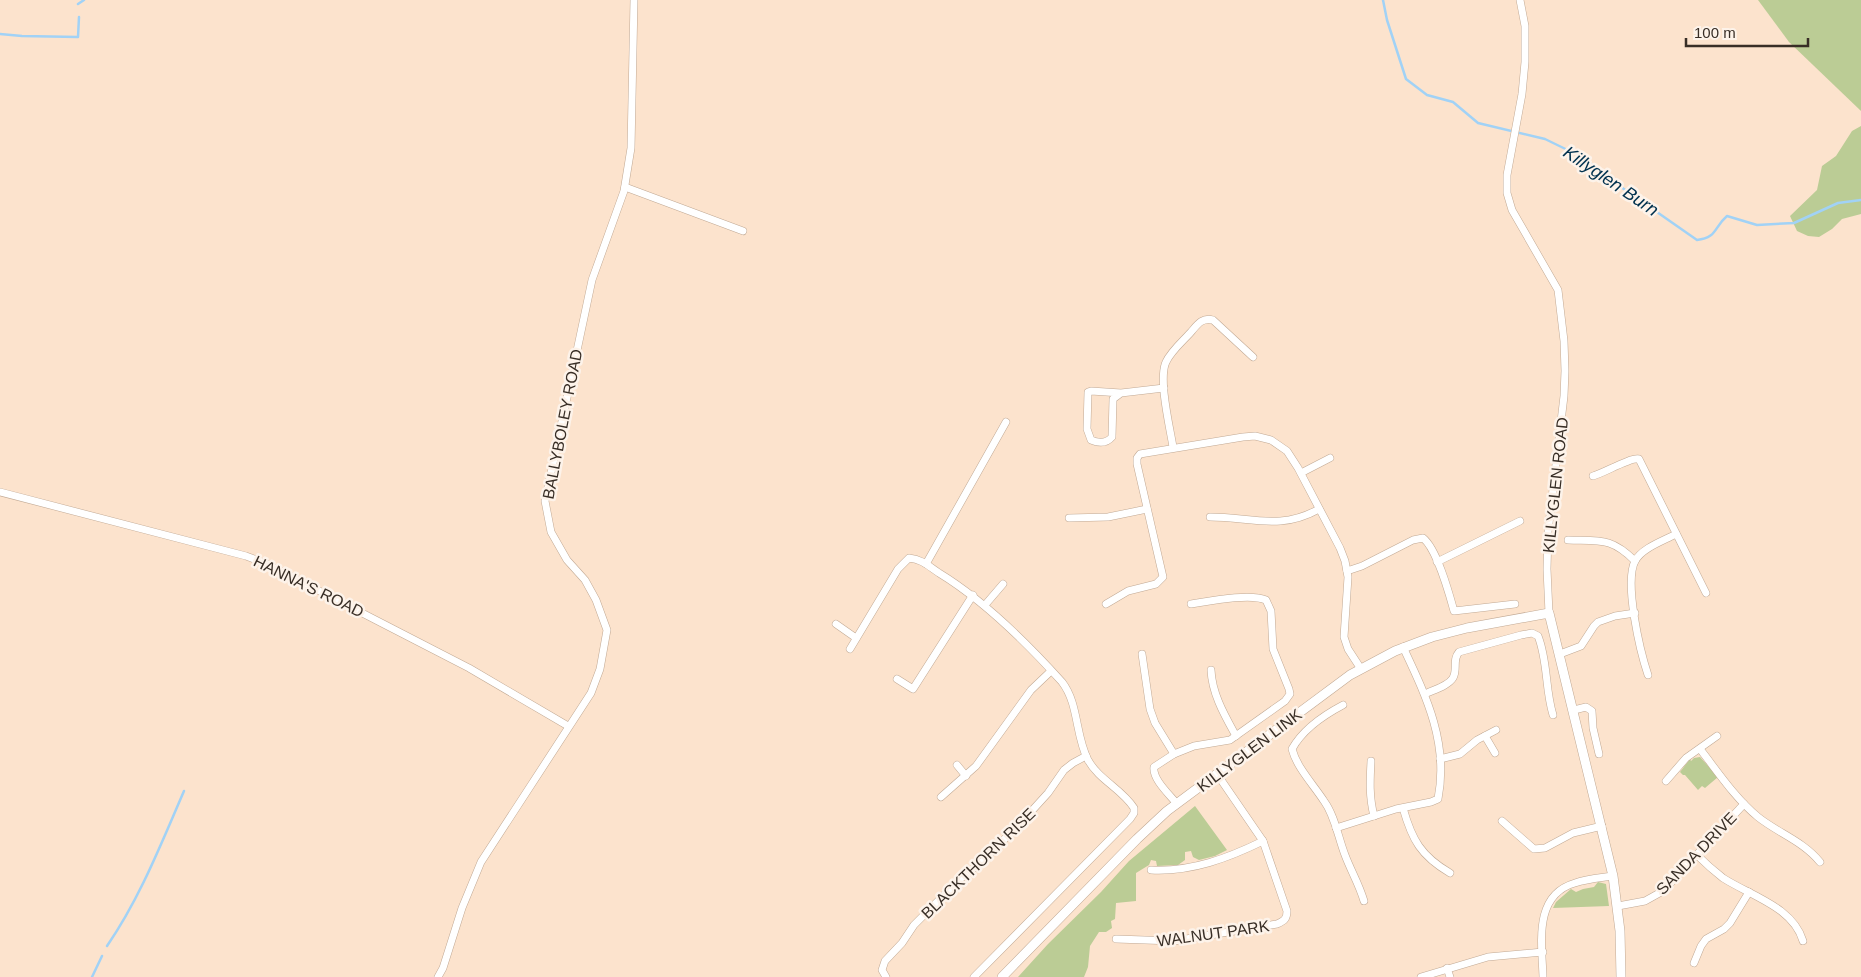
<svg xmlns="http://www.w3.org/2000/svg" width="1861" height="977" font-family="Arial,sans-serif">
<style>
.green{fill:#bbcc95}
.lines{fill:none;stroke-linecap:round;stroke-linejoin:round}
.stream{stroke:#a1d2f6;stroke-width:2.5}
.minor-casing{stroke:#c1a994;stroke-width:8}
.tertiary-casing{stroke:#c1a994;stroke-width:10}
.minor{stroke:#fff;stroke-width:7}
.tertiary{stroke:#fff;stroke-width:9}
.labels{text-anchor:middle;stroke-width:5;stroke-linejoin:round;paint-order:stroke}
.street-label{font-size:16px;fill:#382e26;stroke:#fdf3ea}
.water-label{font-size:18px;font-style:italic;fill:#00314e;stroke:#fdf3ea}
</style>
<rect width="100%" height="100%" fill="#fce3cd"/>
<g class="green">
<polygon points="1758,0 1861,0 1861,111 1789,42"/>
<polygon points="1861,126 1861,214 1842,219 1832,229 1819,237 1808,236 1797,231 1790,216 1817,190 1822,166 1836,156 1852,131"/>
<polygon points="1700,757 1718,777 1705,788 1702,786 1698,790 1685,775 1683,775 1680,772 1690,759 1691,761 1694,758"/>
<polygon points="1195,806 1227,850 1215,856 1199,860 1193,857 1191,851 1185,852 1185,860 1178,865 1157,866 1156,861 1151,860 1149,865 1136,873 1136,901 1116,903 1115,919 1111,921 1112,928 1106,932 1099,932 1090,946 1088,967 1084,977 1018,977 1048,944 1101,892 1129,861"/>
<polygon points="1598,882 1606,884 1609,906 1553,908 1556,902 1571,889 1576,892 1583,889 1594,887"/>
</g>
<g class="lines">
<g class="stream">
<path d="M 1383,0 L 1387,20 L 1406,79 L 1427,95 L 1453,102 L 1478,123 L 1545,139 L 1584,158 L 1611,180 L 1697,240 C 1717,238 1714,227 1727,216 L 1757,225 L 1794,223 L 1838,203 L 1861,200"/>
<polyline points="78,4 84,0"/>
<polyline points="0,34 22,36 78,37 79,17"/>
<path d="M 107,946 C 140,898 161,844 184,791"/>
<polyline points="92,977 102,956"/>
</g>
<defs>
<g id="minor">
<polyline points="1520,0 1525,26 1525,62 1522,94 1507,175 1507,193 1512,210 1558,290 1564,341 1565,371 1564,396 1548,532 1547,569 1549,613"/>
<polyline points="625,187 743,231"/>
<path d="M 1121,393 L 1091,391 L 1088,392 L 1087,429 L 1091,440 C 1098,443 1106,444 1112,437 L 1113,399 L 1121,393 L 1164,388"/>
<path d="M 1173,447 C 1170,428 1158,379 1166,362 C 1171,351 1183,341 1191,332 C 1197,325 1202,317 1213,320 L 1253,357"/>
<polyline points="1301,473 1330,458"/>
<path d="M 1593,476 C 1604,473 1631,457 1639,459 L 1706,593"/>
<polyline points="0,492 246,556 267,564 469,668 568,726"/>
<path d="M 1210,517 C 1251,517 1280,531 1319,509"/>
<polyline points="1069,518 1108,517 1147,509"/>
<path d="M 1568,540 C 1600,541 1611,537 1635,561"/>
<polyline points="1437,562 1520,521"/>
<polyline points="926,564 1006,422"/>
<path d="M 1347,571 L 1362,566 L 1413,540 L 1423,538 C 1437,549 1449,593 1454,611 L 1515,604"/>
<polyline points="1106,604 1128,591 1156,584 1163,577 1137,464 1137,458 1140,454 1243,437 1255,436 1271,440 1287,451 1298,468 1340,548 1345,561 1348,577 1344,637 1348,649 1361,669"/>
<polyline points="985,605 1003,584"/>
<polyline points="836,624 856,638"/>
<path d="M 850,649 L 898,569 L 909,558 C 923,560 927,565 939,573 C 985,601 1026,642 1062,682 C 1079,704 1075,735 1088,760 C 1099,780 1122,789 1134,808 L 1134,813 L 1130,819 L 974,977"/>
<polyline points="1142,654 1150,709 1155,723 1174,754"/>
<polyline points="1560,654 1581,646 1594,626 1598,622 1615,616 1635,613"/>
<path d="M 1211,670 C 1212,694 1225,716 1236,736"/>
<path d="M 1648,675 C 1640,651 1624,583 1635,561 C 1642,548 1663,541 1676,534"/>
<polyline points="897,679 913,689 973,595"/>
<path d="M 1425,694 C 1433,690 1448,686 1453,678 C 1458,669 1452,660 1459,652 L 1521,635 L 1532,633 L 1538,636 C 1548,661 1545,689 1553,715"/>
<path d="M 1343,705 C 1324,715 1303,729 1292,749 C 1297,768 1313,784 1324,801 C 1335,816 1338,837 1345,855 C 1351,871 1359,884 1364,901"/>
<polyline points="1574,710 1586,707 1592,711 1593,728 1599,754"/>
<polyline points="1485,736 1495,753"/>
<path d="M 1700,749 C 1718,772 1735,798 1758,817 C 1778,833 1803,841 1820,862"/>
<polyline points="1440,759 1460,754 1477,740 1496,730"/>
<path d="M 1371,761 C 1370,780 1369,797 1374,816"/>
<polyline points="957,765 966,776"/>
<polyline points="1666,781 1686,758 1717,736"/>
<polyline points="941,797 976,766 1031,690 1051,671"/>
<path d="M 1177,804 C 1170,795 1152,779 1154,767 L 1174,754 L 1194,746 L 1230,740 L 1285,701 L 1290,694 L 1289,689 L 1273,649 L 1271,611 L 1266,600 C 1250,593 1210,601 1191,604"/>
<path d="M 1403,808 C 1412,840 1421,856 1450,873"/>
<polyline points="1502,821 1534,849 1545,848 1573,833 1602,826"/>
<path d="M 1336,828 L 1396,809 L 1431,802 L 1438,799 C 1449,743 1426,696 1403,647"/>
<path d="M 1697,855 C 1705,863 1714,871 1723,878 C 1751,896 1793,907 1803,941"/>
<path d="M 1151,870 C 1192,872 1228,858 1263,841"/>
<polyline points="1618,906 1645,901 1663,891 1744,804"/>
<path d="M 1116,939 L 1174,941 L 1277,924 C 1284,921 1287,919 1287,911 L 1263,841 L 1217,774"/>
<polyline points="1694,963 1701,946 1706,939 1724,929 1730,923 1749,892"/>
<polyline points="1447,968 1450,977"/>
<polyline points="438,977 443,968 462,908 481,862 591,693 600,669 607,630 596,600 585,580 567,560 551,532 545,501 592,280 624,191 631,148 634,0"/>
<polyline points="886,977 882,970 885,961 902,943 914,925 960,879 983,861 1028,815 1048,793 1064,770 1073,763 1086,756"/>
<polyline points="1421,977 1488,957 1543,952"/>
<path d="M 1543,977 C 1542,944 1533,895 1575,883 C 1587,879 1600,878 1613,876"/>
</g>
<polyline id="tertiary" points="1002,977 1137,839 1167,811 1350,675 1395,651 1432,637 1467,628 1549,613 1613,876 1620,931 1621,977"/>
</defs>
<use href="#minor" class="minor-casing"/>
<use href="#tertiary" class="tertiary-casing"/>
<use href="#minor" class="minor"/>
<use href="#tertiary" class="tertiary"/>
</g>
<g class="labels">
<g class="street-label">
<text transform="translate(562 424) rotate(-79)" y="6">BALLYBOLEY ROAD</text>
<text transform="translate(1555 485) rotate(-84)" y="6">KILLYGLEN ROAD</text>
<text transform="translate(309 586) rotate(26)" y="6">HANNA'S ROAD</text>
<text transform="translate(1249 750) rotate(-37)" y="6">KILLYGLEN LINK</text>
<text transform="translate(1696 853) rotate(-46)" y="6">SANDA DRIVE</text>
<text transform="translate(978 863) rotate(-44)" y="6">BLACKTHORN RISE</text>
<text transform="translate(1213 933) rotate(-8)" y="6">WALNUT PARK</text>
</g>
<g class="water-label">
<text transform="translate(1611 181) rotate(34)" y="6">Killyglen Burn</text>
</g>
</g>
<path d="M1686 38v8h122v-8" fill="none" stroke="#382e26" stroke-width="2.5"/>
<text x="1694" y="38" font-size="15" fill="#382e26" stroke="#fdf3ea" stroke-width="4" paint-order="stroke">100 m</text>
</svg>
